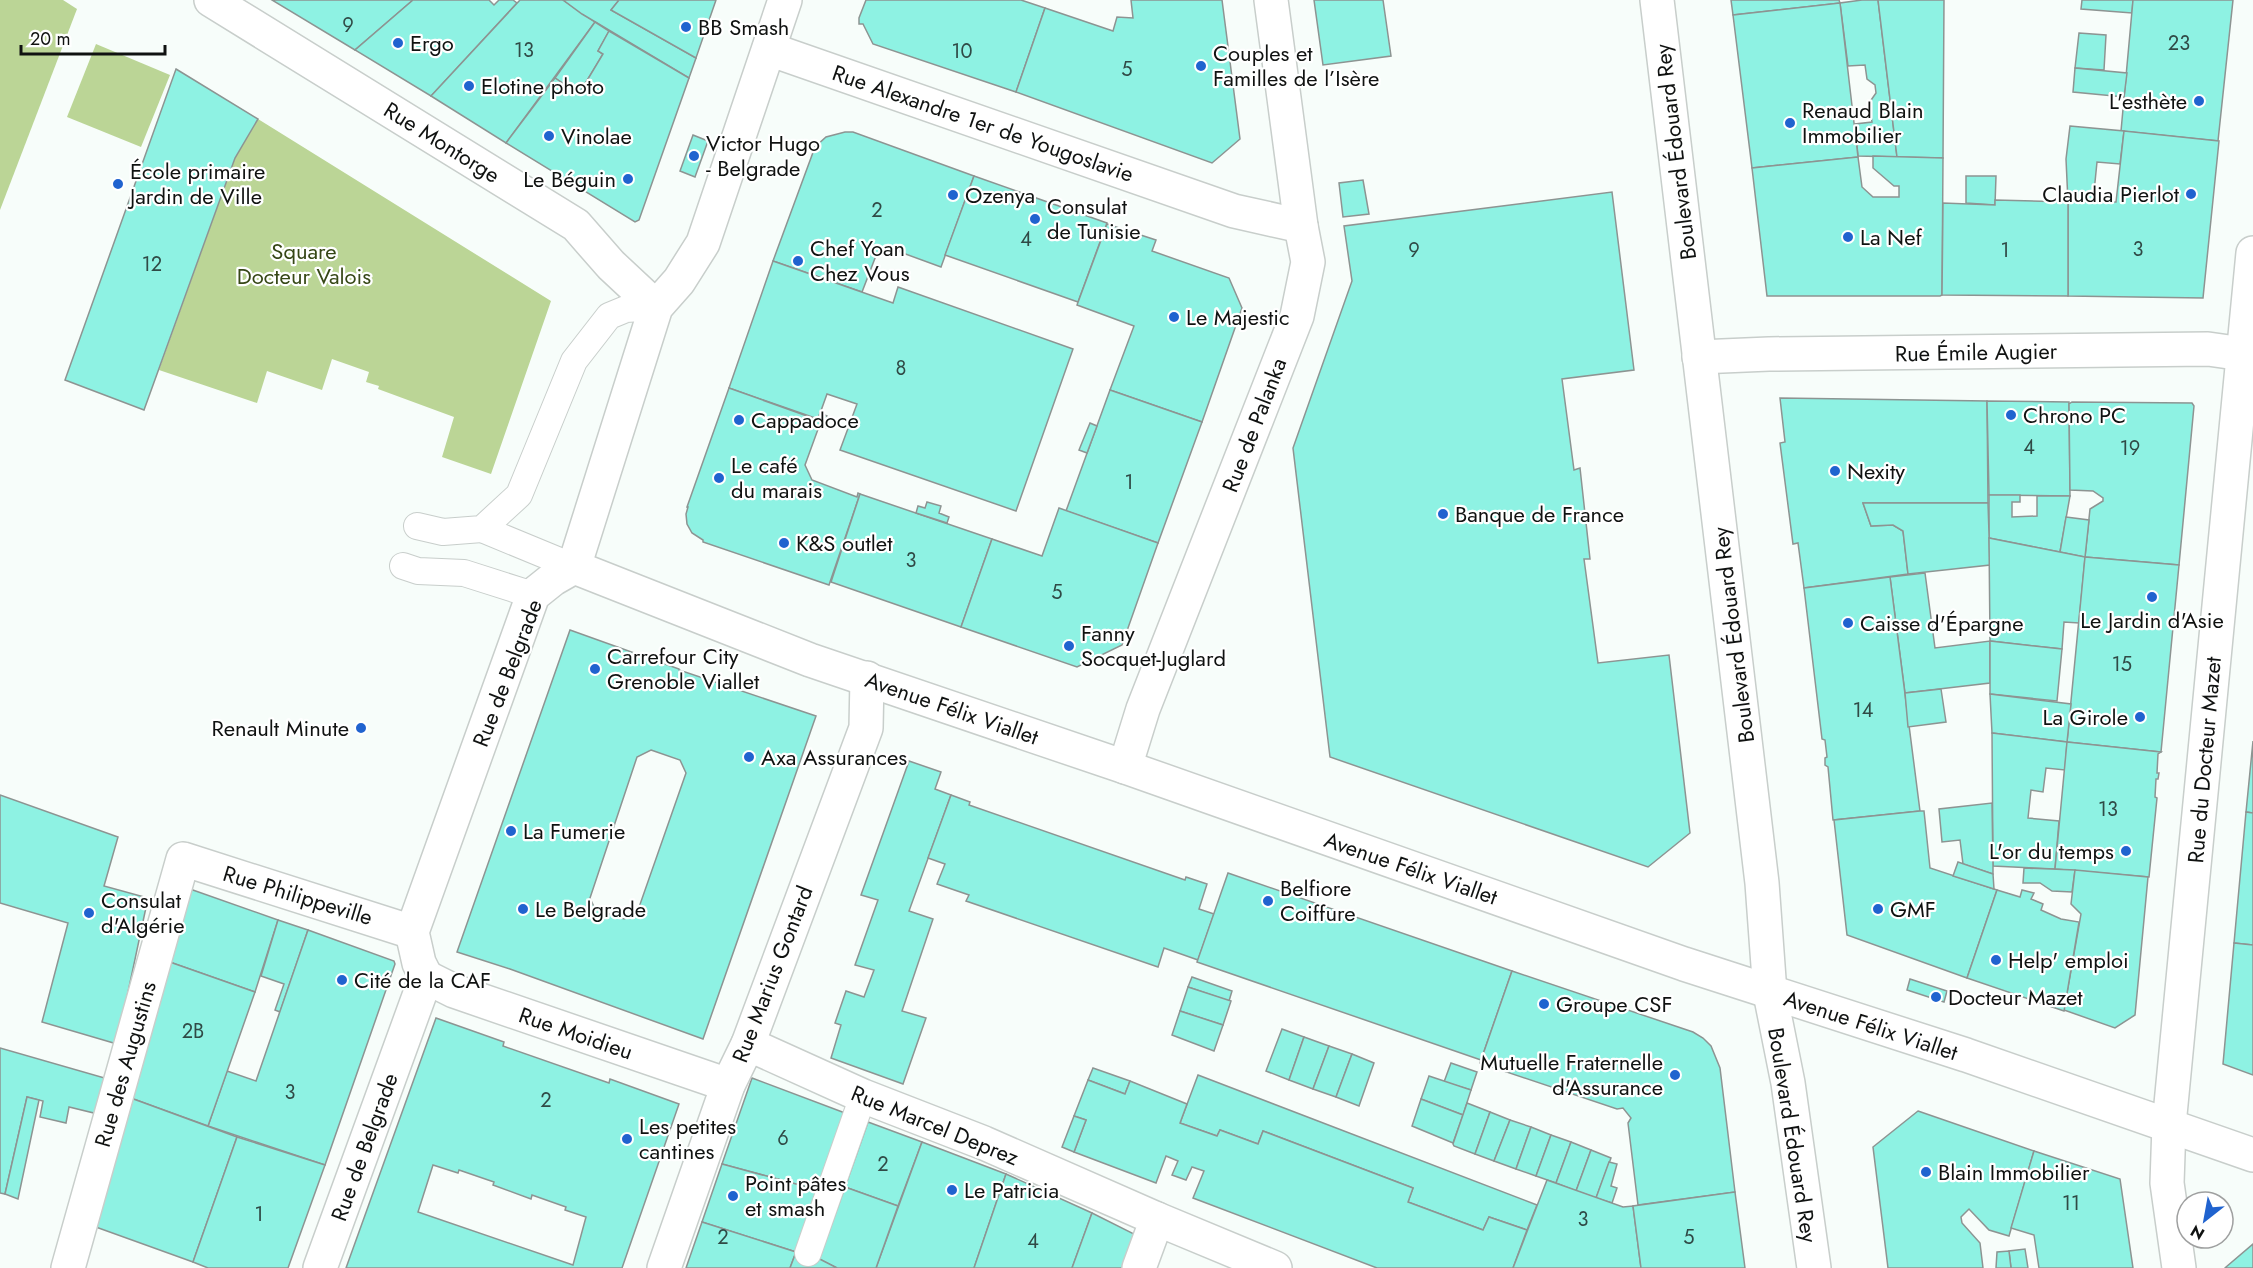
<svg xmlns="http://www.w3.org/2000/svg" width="2253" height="1268" font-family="Jost,sans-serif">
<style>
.green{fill:#bbd596}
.building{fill:#8ef2e3;stroke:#8d9492;stroke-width:1.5;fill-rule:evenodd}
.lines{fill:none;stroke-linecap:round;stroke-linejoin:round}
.service-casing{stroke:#c8cecb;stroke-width:28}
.pedestrian-casing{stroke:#c8cecb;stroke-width:36}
.minor-casing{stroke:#c8cecb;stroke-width:36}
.service{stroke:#fff;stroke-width:26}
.pedestrian{stroke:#fff;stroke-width:33}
.minor{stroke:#fff;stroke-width:33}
.poi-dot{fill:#2063cf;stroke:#fff;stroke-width:2}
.labels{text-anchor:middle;stroke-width:4.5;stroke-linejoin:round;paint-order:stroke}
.number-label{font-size:20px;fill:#304a46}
.poi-label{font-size:22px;fill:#101211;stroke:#fff;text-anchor:start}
.street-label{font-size:22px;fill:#101211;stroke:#fff}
.park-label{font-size:22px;fill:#364716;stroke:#fff}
</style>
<rect width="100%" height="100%" fill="#f7fdfa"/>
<g class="green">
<polygon points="0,0 63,0 77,9 0,210"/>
<polygon points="96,44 170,75 141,147 67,117"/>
<polygon points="258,119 551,301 491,474 442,457 454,417 378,389 379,386 366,382 369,372 332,359 322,390 267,371 257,403 159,370 235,158"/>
</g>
<g class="building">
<polygon points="272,0 413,0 355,50"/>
<polygon points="413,0 489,0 494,5 499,0 513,0 517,3 431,96 355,50"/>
<polygon points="520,0 563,0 595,22 506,143 431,96"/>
<polygon points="563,0 619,0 611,10 696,58 689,78 582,14"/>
<polygon points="619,0 716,0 696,58 611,10"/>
<polygon points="866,0 1021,0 1045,8 1016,92 873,44 863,24 859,24 859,18"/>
<polygon points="1131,0 1222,0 1240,139 1212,163 1016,92 1045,8 1113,31 1117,17 1133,18"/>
<polygon points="1314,0 1383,0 1391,56 1323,65"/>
<polygon points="1731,0 1839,0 1840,3 1733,15"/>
<polygon points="1862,0 1878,0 1897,157 1858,156 1855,124 1872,122 1869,103 1876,93 1875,85 1867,79 1865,65 1848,66 1840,3"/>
<polygon points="1878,0 1944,0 1943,158 1897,157"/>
<polygon points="2082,0 2133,0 2132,13 2081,9"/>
<polygon points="2133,0 2233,0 2218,141 2121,131"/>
<polygon points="1840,3 1858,157 1752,168 1733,15"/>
<polygon points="595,22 609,31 598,51 603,54 579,94 555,78"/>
<polygon points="609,31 689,78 639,220 635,222 506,143 555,78 579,94 603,54 598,51"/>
<polygon points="2079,33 2106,35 2104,70 2075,68"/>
<polygon points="2075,68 2127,73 2124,97 2073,92"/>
<polygon points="176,69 258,119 235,158 144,410 65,380"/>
<polygon points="2070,126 2124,131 2120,164 2097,162 2093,202 2068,202 2066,159"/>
<polygon points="2124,131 2219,141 2203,298 2068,296 2068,202 2116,202"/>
<polygon points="845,132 853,132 974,176 941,267 900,252 897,245 877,253 862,292 773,261 815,147 826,137"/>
<polygon points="693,135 708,141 695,177 680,171"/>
<polygon points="1873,156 1943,158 1942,295 1940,296 1767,296 1752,168 1858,157 1862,187 1873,197 1899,197 1899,186 1894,186 1873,168"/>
<polygon points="974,176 1107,223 1078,302 945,255"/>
<polygon points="1966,176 1996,176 1995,205 1966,203"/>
<polygon points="1363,180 1369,214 1343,217 1339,183"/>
<polygon points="1612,192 1634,370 1562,379 1574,470 1580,468 1590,559 1584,559 1598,663 1669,655 1690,833 1648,867 1330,757 1293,448 1352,281 1344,226"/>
<polygon points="1995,200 2068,202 2068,296 1942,295 1943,203 1995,205"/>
<polygon points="1107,224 1156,240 1152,251 1229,278 1242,308 1202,422 1110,390 1134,326 1077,305"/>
<polygon points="773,261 893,303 898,287 1073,349 1016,511 840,450 857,404 827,394 818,419 729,388"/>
<polygon points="729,388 821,421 805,465 812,480 857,497 858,493 860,494 829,585 703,542 703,540 692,533 687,524 686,514 688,507 687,507"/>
<polygon points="1110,390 1202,422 1158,543 1066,511"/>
<polygon points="1780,398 1987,401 1988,503 1863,503 1871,526 1893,525 1903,531 1908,574 1804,588 1798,543 1793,544 1780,443 1785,442"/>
<polygon points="1987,401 2069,402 2070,496 1989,495"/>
<polygon points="2072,402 2192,403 2194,406 2179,565 2085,557 2090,509 2103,501 2103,498 2093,491 2070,490 2069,404"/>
<polygon points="820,413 827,416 826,420 829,421 827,428 820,426 821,421 818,419"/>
<polygon points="1090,423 1097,426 1087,453 1079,450"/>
<polygon points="860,494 992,539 961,627 831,582"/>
<polygon points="1989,495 2020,495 2020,502 2012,502 2012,517 2037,516 2037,496 2070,496 2060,552 1989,538"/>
<polygon points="927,502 941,506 939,513 949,517 947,523 916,513 918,506 925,508"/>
<polygon points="1863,503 1988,503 1990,565 1908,574 1903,531 1893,525 1871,526"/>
<polygon points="1059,508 1158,543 1122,645 1077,667 961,627 992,539 1042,556"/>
<polygon points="2066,517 2089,520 2085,557 2060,552"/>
<polygon points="1989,538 2085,557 2079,623 2064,622 2062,649 1990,641"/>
<polygon points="2085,557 2179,565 2161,752 2067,742"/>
<polygon points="1925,573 1935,648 1990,641 1990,683 1905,693 1890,577"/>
<polygon points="1890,577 1920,811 1833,820 1828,767 1825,765 1825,758 1827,757 1825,740 1822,739 1804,588"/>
<path d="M 570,630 L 679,669 L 679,670 L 816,716 L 703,1039 L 510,969 L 457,952 ZM 651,750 L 680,760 L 686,773 L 637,913 L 624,919 L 595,909 L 590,898 L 637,757 Z"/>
<polygon points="1990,641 2062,649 2057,701 1990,694"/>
<polygon points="1941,689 1946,722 1908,727 1905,693"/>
<polygon points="1990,694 2071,704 2067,742 1992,733"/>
<polygon points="1992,733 2067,742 2065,770 2046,768 2043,792 2031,790 2028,818 2059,821 2055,869 1993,866"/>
<polygon points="2253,741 2253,813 2246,812"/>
<polygon points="2067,742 2161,752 2158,754 2157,773 2159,773 2158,779 2156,779 2155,797 2157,798 2149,877 2055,869"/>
<polygon points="909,761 941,772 935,789 951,795 909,911 933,919 902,1011 926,1018 903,1084 831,1058 841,1025 835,1023 846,991 864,997 874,970 855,965 878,900 861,895"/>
<polygon points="0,795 118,837 104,886 148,898 117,1044 42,1022 68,923 0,903"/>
<polygon points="951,795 970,802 969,805 1185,880 1186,877 1207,884 1199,909 1214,914 1198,960 1164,948 1158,967 966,901 969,895 937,884 945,864 928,858"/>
<polygon points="1992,803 1993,866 1993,874 1963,864 1960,840 1942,842 1939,809"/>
<polygon points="1920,811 1924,811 1930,868 1997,890 1967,978 1847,935 1834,820"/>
<polygon points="2246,812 2253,813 2253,945 2234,943"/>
<polygon points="1958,862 1993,874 1994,889 1953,876"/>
<polygon points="2024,868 2075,870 2072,892 2052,891 2040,883 2023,883"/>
<polygon points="2075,870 2148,877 2135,1015 2115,1028 2064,1010 2081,914 2071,904"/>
<polygon points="1228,873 1512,971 1481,1060 1197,962"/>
<polygon points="190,889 278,920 255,992 164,960"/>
<polygon points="1997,890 2020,897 2022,890 2034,893 2031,899 2043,904 2041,910 2061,919 2079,922 2064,1011 1967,978"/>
<polygon points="278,920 308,930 280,1012 275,1010 284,984 261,976"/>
<polygon points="308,930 394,961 395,964 325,1165 208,1126 227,1071 256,1081"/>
<polygon points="2234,943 2253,945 2253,1075 2223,1064"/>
<polygon points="164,960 255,992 208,1126 128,1097"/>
<polygon points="1512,971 1693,1032 1703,1038 1711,1046 1720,1068 1735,1192 1638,1205 1628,1123 1631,1118 1623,1108 1617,1109 1480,1063"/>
<polygon points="1192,977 1232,991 1229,1001 1188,987"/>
<polygon points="1910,979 1947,991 1944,1002 1907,990"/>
<polygon points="1188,987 1231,1001 1223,1025 1180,1011"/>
<polygon points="1180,1011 1223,1025 1214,1051 1172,1035"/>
<path d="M 436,1018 L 504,1042 L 503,1046 L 609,1083 L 610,1079 L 679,1104 L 622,1268 L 346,1268 ZM 433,1165 L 458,1173 L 459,1170 L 494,1182 L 493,1185 L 531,1199 L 532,1195 L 566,1207 L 565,1210 L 586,1217 L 573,1265 L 418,1212 Z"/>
<polygon points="1282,1029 1304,1037 1289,1080 1266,1071"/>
<polygon points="1304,1037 1329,1046 1313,1089 1289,1080"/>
<polygon points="1329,1046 1352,1054 1336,1097 1313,1089"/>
<polygon points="0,1048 108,1079 98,1114 69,1107 66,1123 40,1117 43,1101 27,1097 5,1194 0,1193"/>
<polygon points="1352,1054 1374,1063 1359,1106 1336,1097"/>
<polygon points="1451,1063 1477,1072 1471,1090 1444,1082"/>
<polygon points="1093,1068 1130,1081 1125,1094 1088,1080"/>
<polygon points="1198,1075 1537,1205 1527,1230 1489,1217 1483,1230 1408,1202 1413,1188 1263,1131 1258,1144 1220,1130 1217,1136 1180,1123"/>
<polygon points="1429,1076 1471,1090 1463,1115 1421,1099"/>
<polygon points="752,1078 845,1113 818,1190 722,1164"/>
<polygon points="1088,1080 1125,1094 1130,1081 1187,1104 1180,1123 1217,1136 1220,1130 1258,1144 1263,1131 1413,1188 1408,1202 1483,1230 1489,1217 1527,1230 1513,1268 1377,1268 1193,1198 1204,1171 1192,1167 1186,1180 1172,1175 1178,1161 1166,1156 1156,1183 1074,1152 1086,1120 1074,1116"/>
<polygon points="27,1097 39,1100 18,1199 5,1194"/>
<polygon points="128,1097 237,1137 193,1262 93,1226"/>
<polygon points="1421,1099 1463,1115 1453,1143 1412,1126"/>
<polygon points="1467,1103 1490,1112 1475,1154 1454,1146 1453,1144"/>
<polygon points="1918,1111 2034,1151 2009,1236 1989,1230 1969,1209 1961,1217 1962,1223 1980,1243 1983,1268 1888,1268 1873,1147"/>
<polygon points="1490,1112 1510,1120 1494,1161 1475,1154"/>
<polygon points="1074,1116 1086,1120 1074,1152 1062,1147"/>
<polygon points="1510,1120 1531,1127 1516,1169 1494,1161"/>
<polygon points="868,1122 922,1142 898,1206 845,1187"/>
<polygon points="1531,1127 1551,1135 1536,1176 1516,1169"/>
<polygon points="1551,1135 1571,1142 1556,1183 1536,1176"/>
<polygon points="237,1137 325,1165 288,1268 208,1268 193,1262"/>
<polygon points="922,1142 1006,1174 974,1268 876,1268"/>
<polygon points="1571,1142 1591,1150 1576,1191 1556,1183"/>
<polygon points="1591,1150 1611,1158 1596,1198 1576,1191"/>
<polygon points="2034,1151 2120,1179 2133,1268 2039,1268 2034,1235 2011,1228"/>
<polygon points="1609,1162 1617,1164 1611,1186 1617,1188 1612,1203 1596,1198"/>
<polygon points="722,1164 818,1190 796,1252 702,1222"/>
<polygon points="1006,1174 1092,1213 1072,1268 974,1268"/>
<polygon points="1547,1180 1623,1207 1633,1206 1641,1268 1513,1268"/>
<polygon points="845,1187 898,1206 876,1268 837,1268 819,1259"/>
<polygon points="1735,1192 1745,1268 1641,1268 1633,1206"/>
<polygon points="1092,1213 1138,1236 1126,1268 1072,1268"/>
<polygon points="702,1222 796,1252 790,1268 686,1268"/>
<polygon points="2253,1244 2253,1268 2225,1268 2226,1267"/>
<polygon points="2025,1249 2028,1268 2011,1268 2009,1251"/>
<polygon points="2009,1251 2011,1268 1996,1268 1997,1252"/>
<polygon points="796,1252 808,1253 837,1268 790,1268"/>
</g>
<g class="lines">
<defs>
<g id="service">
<polyline points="417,526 443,532 482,529 519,495 574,361 609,316 626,309 656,307"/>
<polyline points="482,529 574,567"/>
<polyline points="403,566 418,571 464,573 533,595"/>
<polyline points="808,1253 863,1096"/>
</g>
<g id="pedestrian">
<polyline points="1157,1219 1275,1268"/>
<polyline points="68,1268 183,859 412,932"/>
</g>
<g id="minor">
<polyline points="211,0 576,225 611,265 656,307"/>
<polyline points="1657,0 1762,883 1770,993 1788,1083 1814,1268"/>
<polyline points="769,49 1234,211 1301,226"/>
<polyline points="1699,357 1769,354 2208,349 2243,354 2253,352"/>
<polyline points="574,567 810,660 1125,767 1684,964 1966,1055 2253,1155"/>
<polyline points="1125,767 1143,709 1297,316 1308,262 1301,226 1271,0"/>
<polyline points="426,977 454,991 728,1085"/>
<polyline points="748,1044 863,1096 984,1143 1157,1219 1139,1268"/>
<polyline points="320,1268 426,977 419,963 412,932 533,595 553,579 574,567 656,307 679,281 703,243 785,0"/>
<polyline points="664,1268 728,1085 748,1044 866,728 867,678"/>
<polyline points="2179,1268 2167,1183 2169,1125 2253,253"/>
</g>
</defs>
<use href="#service" class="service-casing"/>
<use href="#pedestrian" class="pedestrian-casing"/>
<use href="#minor" class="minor-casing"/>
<use href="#service" class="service"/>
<use href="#pedestrian" class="pedestrian"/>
<use href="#minor" class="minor"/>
</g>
<g class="poi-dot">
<circle cx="686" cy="27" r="6"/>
<circle cx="398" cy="43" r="6"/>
<circle cx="1201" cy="66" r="6"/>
<circle cx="469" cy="86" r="6"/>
<circle cx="2199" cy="101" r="6"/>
<circle cx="1790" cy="123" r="6"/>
<circle cx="549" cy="136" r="6"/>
<circle cx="694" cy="156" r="6"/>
<circle cx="628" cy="179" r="6"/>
<circle cx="118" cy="184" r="6"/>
<circle cx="2191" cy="194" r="6"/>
<circle cx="953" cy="195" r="6"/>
<circle cx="1035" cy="219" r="6"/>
<circle cx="1848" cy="237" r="6"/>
<circle cx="798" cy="261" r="6"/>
<circle cx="1174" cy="317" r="6"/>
<circle cx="2011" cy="415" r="6"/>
<circle cx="739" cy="420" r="6"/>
<circle cx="1835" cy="471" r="6"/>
<circle cx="719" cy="478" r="6"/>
<circle cx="1443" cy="514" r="6"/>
<circle cx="784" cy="543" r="6"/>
<circle cx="2152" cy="597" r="6"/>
<circle cx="1848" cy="623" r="6"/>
<circle cx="1069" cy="646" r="6"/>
<circle cx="595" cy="669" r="6"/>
<circle cx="2140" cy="717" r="6"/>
<circle cx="361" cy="728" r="6"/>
<circle cx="749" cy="757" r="6"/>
<circle cx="511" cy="831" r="6"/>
<circle cx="2126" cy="851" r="6"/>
<circle cx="1268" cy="901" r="6"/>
<circle cx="523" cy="909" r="6"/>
<circle cx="1878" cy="909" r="6"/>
<circle cx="89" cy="913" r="6"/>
<circle cx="1996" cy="960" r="6"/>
<circle cx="342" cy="980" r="6"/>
<circle cx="1936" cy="997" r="6"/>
<circle cx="1544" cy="1004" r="6"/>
<circle cx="1675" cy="1075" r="6"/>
<circle cx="627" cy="1139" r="6"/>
<circle cx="1926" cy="1172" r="6"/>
<circle cx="952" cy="1190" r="6"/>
<circle cx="733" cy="1196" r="6"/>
</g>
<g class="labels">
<g class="number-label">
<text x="348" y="32">9</text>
<text x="2179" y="50">23</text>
<text x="524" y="57">13</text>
<text x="962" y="58">10</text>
<text x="1127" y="76">5</text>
<text x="877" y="217">2</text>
<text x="1026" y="246">4</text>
<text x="2138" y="256">3</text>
<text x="1414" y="257">9</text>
<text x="2005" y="257">1</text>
<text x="152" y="271">12</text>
<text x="901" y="375">8</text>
<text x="2029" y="454">4</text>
<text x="2130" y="455">19</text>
<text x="1129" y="489">1</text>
<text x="911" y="567">3</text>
<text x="1057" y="599">5</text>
<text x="2122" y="671">15</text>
<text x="1863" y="717">14</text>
<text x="2108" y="816">13</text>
<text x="193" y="1038">2B</text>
<text x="290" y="1099">3</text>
<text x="546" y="1107">2</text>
<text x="783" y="1145">6</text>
<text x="883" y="1171">2</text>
<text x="2071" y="1210">11</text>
<text x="259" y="1221">1</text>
<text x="1583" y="1226">3</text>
<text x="723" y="1244">2</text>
<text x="1689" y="1244">5</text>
<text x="1033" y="1248">4</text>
</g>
<g class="poi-label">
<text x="698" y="35">BB Smash</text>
<text x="410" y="51">Ergo</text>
<text x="1213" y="61">Couples et<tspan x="1213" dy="25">Familles de l’Isère</tspan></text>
<text x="481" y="94">Elotine photo</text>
<text x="2187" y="109" text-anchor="end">L'esthète</text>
<text x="1802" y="118">Renaud Blain<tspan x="1802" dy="25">Immobilier</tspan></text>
<text x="561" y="144">Vinolae</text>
<text x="706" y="151">Victor Hugo<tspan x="706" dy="25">- Belgrade</tspan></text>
<text x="130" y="179">École primaire<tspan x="130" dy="25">Jardin de Ville</tspan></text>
<text x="616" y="187" text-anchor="end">Le Béguin</text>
<text x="2179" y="202" text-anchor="end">Claudia Pierlot</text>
<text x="965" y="203">Ozenya</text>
<text x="1047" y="214">Consulat<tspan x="1047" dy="25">de Tunisie</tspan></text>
<text x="1860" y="245">La Nef</text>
<text x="810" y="256">Chef Yoan<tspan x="810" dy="25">Chez Vous</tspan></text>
<text x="1186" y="325">Le Majestic</text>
<text x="2023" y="423">Chrono PC</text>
<text x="751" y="428">Cappadoce</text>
<text x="731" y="473">Le café<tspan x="731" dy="25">du marais</tspan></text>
<text x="1847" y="479">Nexity</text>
<text x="1455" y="522">Banque de France</text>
<text x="796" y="551">K&amp;S outlet</text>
<text x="2152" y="628" text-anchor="middle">Le Jardin d'Asie</text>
<text x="1860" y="631">Caisse d'Épargne</text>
<text x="1081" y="641">Fanny<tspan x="1081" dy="25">Socquet-Juglard</tspan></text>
<text x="607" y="664">Carrefour City<tspan x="607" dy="25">Grenoble Viallet</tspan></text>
<text x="2128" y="725" text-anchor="end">La Girole</text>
<text x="349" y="736" text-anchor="end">Renault Minute</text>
<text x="761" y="765">Axa Assurances</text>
<text x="523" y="839">La Fumerie</text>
<text x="2114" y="859" text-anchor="end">L'or du temps</text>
<text x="1280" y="896">Belfiore<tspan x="1280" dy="25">Coiffure</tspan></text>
<text x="101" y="908">Consulat<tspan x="101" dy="25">d'Algérie</tspan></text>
<text x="535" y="917">Le Belgrade</text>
<text x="1890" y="917">GMF</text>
<text x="2008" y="968">Help' emploi</text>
<text x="354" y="988">Cité de la CAF</text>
<text x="1948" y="1005">Docteur Mazet</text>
<text x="1556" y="1012">Groupe CSF</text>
<text x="1663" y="1070" text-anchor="end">Mutuelle Fraternelle<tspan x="1663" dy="25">d'Assurance</tspan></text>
<text x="639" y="1134">Les petites<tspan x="639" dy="25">cantines</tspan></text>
<text x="1938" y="1180">Blain Immobilier</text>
<text x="745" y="1191">Point pâtes<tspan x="745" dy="25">et smash</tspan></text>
<text x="964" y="1198">Le Patricia</text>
</g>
<g class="street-label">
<text transform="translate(983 123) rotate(19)" y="8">Rue Alexandre 1er de Yougoslavie</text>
<text transform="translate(442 142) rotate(32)" y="8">Rue Montorge</text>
<text transform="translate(1675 152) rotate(-97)" y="8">Boulevard Édouard Rey</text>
<text transform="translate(1976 352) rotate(-1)" y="8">Rue Émile Augier</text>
<text transform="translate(1254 425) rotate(-69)" y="8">Rue de Palanka</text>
<text transform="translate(1733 635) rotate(-97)" y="8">Boulevard Édouard Rey</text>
<text transform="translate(507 673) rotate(-69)" y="8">Rue de Belgrade</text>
<text transform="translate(952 708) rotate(19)" y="8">Avenue Félix Viallet</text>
<text transform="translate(2204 760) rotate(-85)" y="8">Rue du Docteur Mazet</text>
<text transform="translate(1411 868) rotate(19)" y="8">Avenue Félix Viallet</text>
<text transform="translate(298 895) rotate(17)" y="8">Rue Philippeville</text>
<text transform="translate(772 974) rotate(-69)" y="8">Rue Marius Gontard</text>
<text transform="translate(1871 1025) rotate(18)" y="8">Avenue Félix Viallet</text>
<text transform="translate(576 1033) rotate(19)" y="8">Rue Moidieu</text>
<text transform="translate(125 1064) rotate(-74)" y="8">Rue des Augustins</text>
<text transform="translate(935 1125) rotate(22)" y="8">Rue Marcel Deprez</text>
<text transform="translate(1793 1135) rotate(81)" y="8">Boulevard Édouard Rey</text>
<text transform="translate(364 1147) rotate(-70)" y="8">Rue de Belgrade</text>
</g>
<g class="park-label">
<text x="304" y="259">Square<tspan x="304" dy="25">Docteur Valois</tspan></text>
</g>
</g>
<g transform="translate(2205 1220) rotate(211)"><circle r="28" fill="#ffffff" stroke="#9fa0a0" stroke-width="1.5"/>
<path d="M0-4.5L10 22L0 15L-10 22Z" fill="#2063cf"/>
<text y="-9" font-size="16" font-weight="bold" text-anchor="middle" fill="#101211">N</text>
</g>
<path d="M21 45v9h144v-9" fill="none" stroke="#101211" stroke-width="3"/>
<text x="30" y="45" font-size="18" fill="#101211" stroke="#ffffff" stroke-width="4.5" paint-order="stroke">20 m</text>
</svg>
